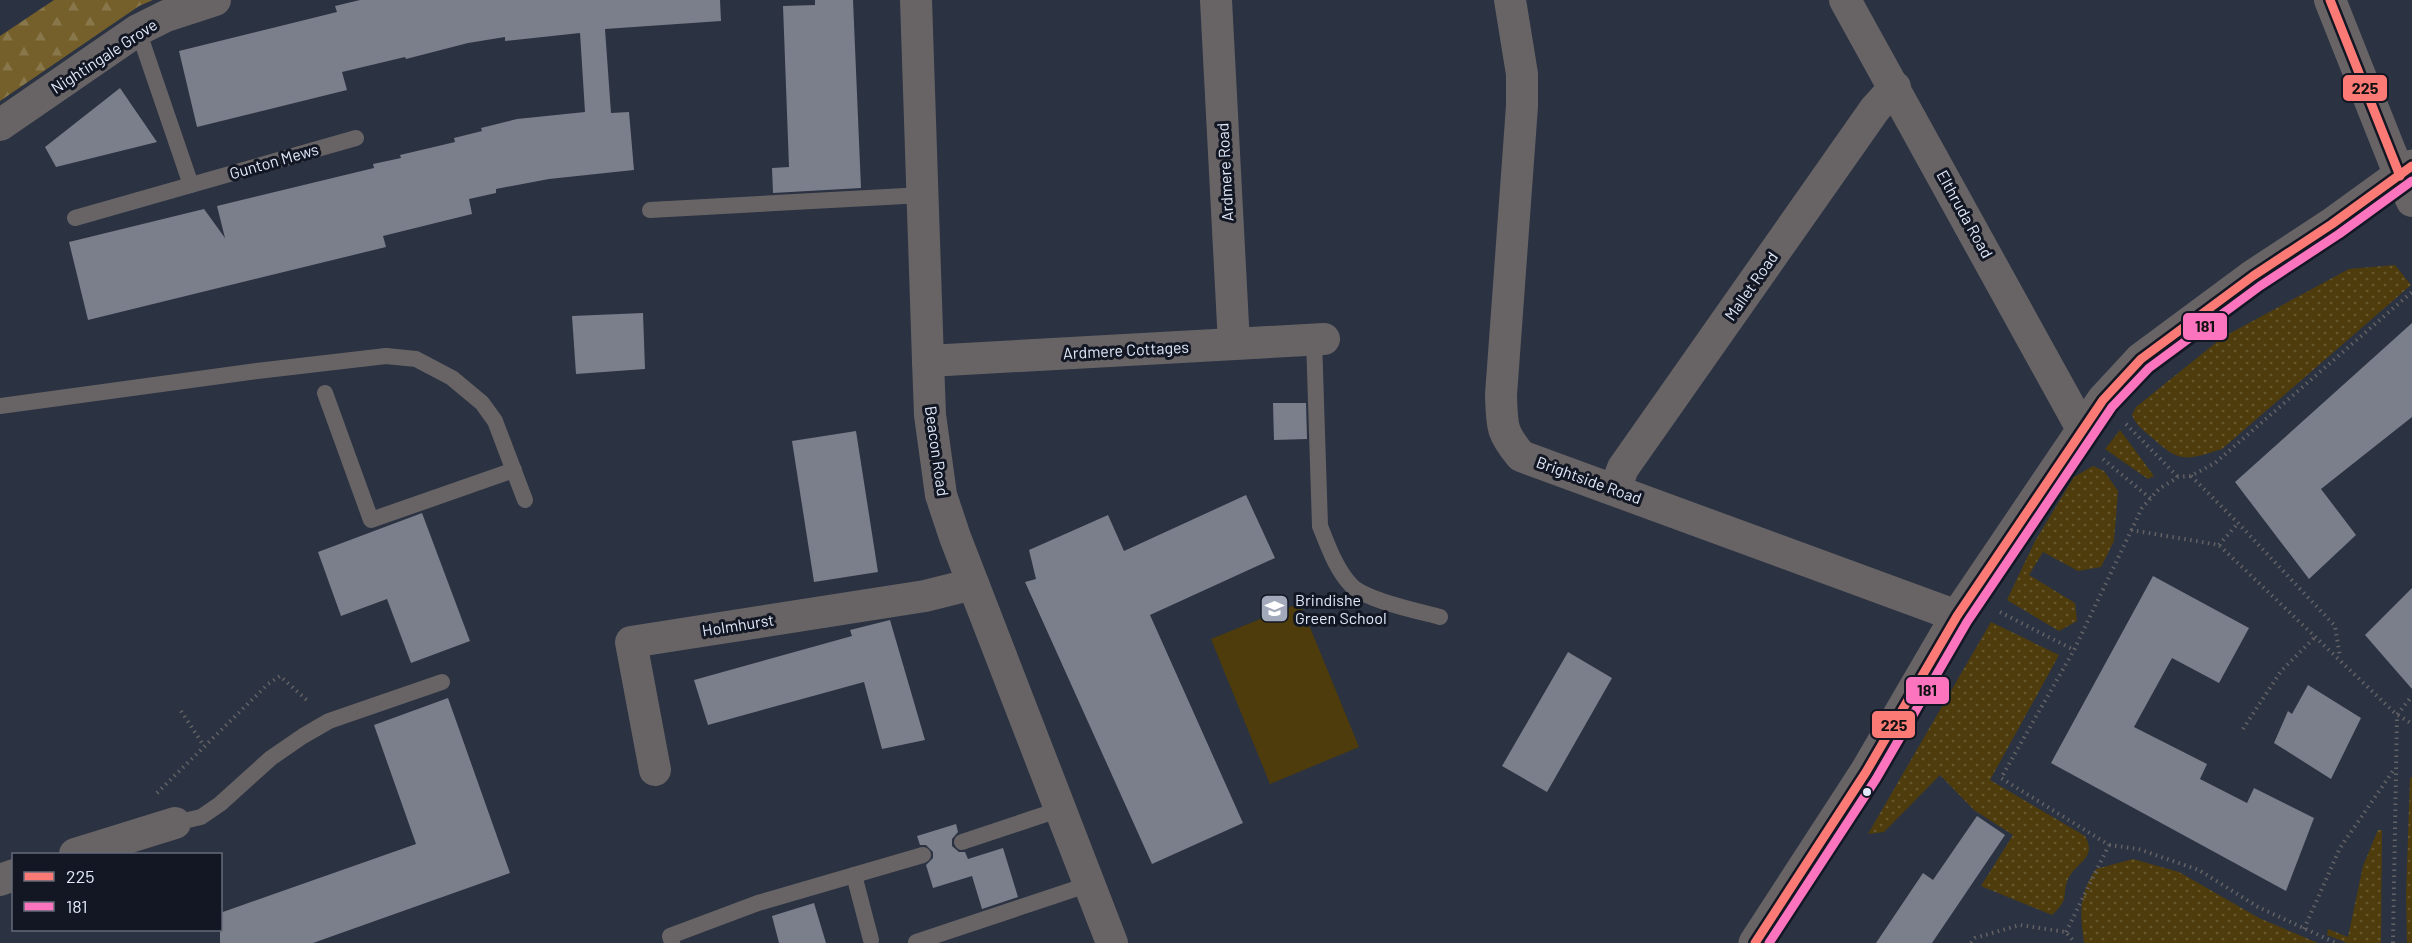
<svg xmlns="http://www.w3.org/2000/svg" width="2412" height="943" font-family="Barlow,sans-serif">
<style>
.grass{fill:url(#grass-dots)}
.forest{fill:url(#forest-firs)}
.garden{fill:#4e3c0c}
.building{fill:#7b7e8b}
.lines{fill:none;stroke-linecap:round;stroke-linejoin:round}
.path{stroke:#636266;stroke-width:4;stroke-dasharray:1.5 4.5;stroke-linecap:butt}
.service{stroke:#686466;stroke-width:16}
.minor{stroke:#686466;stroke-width:32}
.tertiary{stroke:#686466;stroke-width:33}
.bus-1-casing{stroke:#121723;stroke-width:14}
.bus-2-casing{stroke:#121723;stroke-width:14}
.bus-1{stroke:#fc7a76;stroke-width:9}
.bus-2{stroke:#fc73be;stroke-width:9}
.bus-dot{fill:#e1e9fb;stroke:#121723;stroke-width:2}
.labels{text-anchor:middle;stroke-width:6;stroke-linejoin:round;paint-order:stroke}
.street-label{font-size:16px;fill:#e1e9fb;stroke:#121723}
.poi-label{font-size:16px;fill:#e1e9fb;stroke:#121723;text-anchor:start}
.line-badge{stroke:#121723;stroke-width:2}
.pale-badge-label{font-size:16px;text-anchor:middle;font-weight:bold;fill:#111}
</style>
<defs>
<pattern id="grass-dots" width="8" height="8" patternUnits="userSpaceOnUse" patternTransform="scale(1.5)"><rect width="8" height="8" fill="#4e3c0c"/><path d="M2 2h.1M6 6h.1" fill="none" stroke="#675830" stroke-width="1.8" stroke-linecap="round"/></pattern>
<pattern id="forest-firs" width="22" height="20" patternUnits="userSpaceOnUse" patternTransform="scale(1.5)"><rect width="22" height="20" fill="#75602b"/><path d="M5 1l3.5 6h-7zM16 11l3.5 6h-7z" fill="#88774b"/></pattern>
</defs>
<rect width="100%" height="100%" fill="#2b3241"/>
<g class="grass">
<path d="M 2395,265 L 2411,285 L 2222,449 C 2184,461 2180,463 2150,436 C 2142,429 2136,425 2132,415 L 2136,407 L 2223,337 L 2349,269 Z"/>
<polygon points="2120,430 2154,476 2148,479 2105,449"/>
<polygon points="2093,466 2104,471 2118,491 2114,541 2101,567 2078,571 2043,552 2029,575 2075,603 2077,621 2059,631 2007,600 2035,541 2074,477"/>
<path d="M 1991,622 L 2059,655 L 1990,780 L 2085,836 C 2097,858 2078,861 2069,877 C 2060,895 2072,897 2052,915 L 1981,886 L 2013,835 L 1974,810 L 1940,775 L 1884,832 L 1868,834 Z"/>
<polygon points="2412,777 2412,943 2407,943 2406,895 2410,778"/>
<polygon points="2378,830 2382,830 2381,943 2347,943 2327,935 2328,929 2348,937 2363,866"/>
<path d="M 2133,859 L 2179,872 L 2259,918 L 2318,943 L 2084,943 C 2080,912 2078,896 2096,869 Z"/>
</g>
<polygon class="forest" points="54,0 153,0 139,6 0,101 0,36"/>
<polygon class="garden" points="1300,603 1359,747 1270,784 1211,639"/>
<g class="building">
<polygon points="360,0 720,0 721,21 605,29 611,113 629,112 634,170 549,179 496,189 496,193 469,199 472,214 383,236 386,247 88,320 69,242 204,209 225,238 217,206 374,168 373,164 401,158 400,155 455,142 454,138 482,131 481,128 517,119 585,112 580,33 505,41 505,37 468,43 406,59 405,57 342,72 347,90 197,127 179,51 337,12 335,6"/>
<polygon points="815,0 853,0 861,188 773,193 772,168 789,167 783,6 815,5"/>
<polygon points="120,88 157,142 56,167 45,147"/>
<polygon points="643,313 645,369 576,374 572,316"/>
<polygon points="2412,323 2412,417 2321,489 2356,535 2309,579 2235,482"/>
<polygon points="1273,403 1306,403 1307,439 1274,440"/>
<polygon points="856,431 878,572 814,582 792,441"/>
<polygon points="1246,495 1275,558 1150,615 1243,823 1152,864 1025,582 1036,579 1029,550 1108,515 1124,551"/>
<polygon points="422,513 470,641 411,663 387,599 341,616 318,552"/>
<polygon points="2153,576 2249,628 2219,683 2172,658 2134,727 2207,764 2200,779 2247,803 2254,788 2314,818 2286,891 2051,763"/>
<polygon points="2412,588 2412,689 2365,635"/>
<polygon points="890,620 925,740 882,749 864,682 708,725 694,680 852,636 850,630"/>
<polygon points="1568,652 1612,678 1547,792 1502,766"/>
<polygon points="2308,685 2361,718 2331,779 2274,743 2288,711 2292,714"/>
<polygon points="448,698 510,873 313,943 220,943 220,913 416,844 374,725"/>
<polygon points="1977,816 2005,835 1932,943 1876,943 1923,873 1933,880"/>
<polygon points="956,824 958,832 952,839 952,846 959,852 965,852 968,859 1003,848 1018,897 982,909 972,876 933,888 926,865 933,858 933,852 926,845 920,845 917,836"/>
<polygon points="814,903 826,943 779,943 772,916"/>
</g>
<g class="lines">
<g class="path">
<polyline points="2126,424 2178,477"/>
<polyline points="2103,459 2151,499"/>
<polyline points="2191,476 2238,523 2335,626 2340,657"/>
<polyline points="2131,530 2219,545 2397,715 2412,696"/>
<polyline points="2219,545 2238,523"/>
<polyline points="2000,612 2074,650"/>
<polyline points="181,711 204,746"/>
<polyline points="2398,715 2412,724"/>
<polyline points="2243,729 2281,671 2316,636"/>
<polyline points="157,793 268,684 280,676 309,702"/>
<polyline points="2109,845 2138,849 2199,870 2258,907 2336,943"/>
<polyline points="2304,929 2340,848 2395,768"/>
<polyline points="2066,932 2109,845 2001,778 2074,650 2142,508 2159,489 2178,477 2191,476 2215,463 2412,292"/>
<polyline points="1971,943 1975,938 2020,925 2066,932 2075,943"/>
<polyline points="2393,943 2397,715"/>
</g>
<g class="service">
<polyline points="138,30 191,185"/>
<polyline points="650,210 923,195"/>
<polyline points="75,218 356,138"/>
<path d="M 1314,339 L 1320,526 C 1328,546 1336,569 1351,585 C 1365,600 1418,611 1440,617"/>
<polyline points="325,393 371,520 514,470"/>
<polyline points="0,406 257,371 386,356 416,359 452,378 482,403 495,421 525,500"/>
<polyline points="175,823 201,817 220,804 271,758 303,736 329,721 442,682"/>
<polyline points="962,842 1061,809"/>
<polyline points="854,875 871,940"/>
<polyline points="916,942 1090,884"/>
<polyline points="672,943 670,936 758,903 923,855"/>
</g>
<g class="minor">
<polyline points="916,0 928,361 930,415 941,495 955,537 1112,943"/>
<polyline points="1216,0 1234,344"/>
<path d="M 1510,0 L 1522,74 L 1522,106 L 1501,395 C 1502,426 1501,432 1521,456 L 1957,616"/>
<polyline points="1845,0 2082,429"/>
<polyline points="2330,0 2400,176 2412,201"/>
<polyline points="0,125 138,30 166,16 215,0"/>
<polyline points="928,361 1324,339"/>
<polyline points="1615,489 1623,468 1875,109 1895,87"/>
<polyline points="655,770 631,642 925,596 973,584"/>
<polyline points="75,854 175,823"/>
<polyline points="0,880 14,875"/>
</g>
<polyline class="tertiary" points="1755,943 1866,772 1957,616 2103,400 2141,359 2253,276 2332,224 2412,166"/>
<defs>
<g id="bus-1">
<polyline points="2330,0 2400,176"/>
<polyline points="1755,943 1866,772 1957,616 2103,400 2141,359 2253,276 2332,224 2412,166"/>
</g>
<polyline id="bus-2" points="1769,943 1876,779 1967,622 2112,407 2149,368 2260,286 2339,234 2412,181"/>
</defs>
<use href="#bus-1" class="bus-1-casing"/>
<use href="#bus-2" class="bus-2-casing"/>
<use href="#bus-1" class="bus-1"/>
<use href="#bus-2" class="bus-2"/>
</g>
<defs>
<symbol id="school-square" viewBox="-11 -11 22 22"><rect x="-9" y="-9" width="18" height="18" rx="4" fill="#a1a9ba" stroke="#121723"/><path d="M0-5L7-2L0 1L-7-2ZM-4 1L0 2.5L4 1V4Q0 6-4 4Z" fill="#fff"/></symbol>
</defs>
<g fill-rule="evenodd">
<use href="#school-square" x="1258" y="592" width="33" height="33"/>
</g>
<circle class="bus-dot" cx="1867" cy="792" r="5"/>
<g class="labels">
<g class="street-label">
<text transform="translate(104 56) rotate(-33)" y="6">Nightingale Grove</text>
<text transform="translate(274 161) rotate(-16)" y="6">Gunton Mews</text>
<text transform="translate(1225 172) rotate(-93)" y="6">Ardmere Road</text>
<text transform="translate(1965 214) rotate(61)" y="6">Elthruda Road</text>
<text transform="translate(1751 286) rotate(-55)" y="6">Mallet Road</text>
<text transform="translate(1126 350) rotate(-3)" y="6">Ardmere Cottages</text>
<text transform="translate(937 451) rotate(82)" y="6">Beacon Road</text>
<text transform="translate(1589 480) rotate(20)" y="6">Brightside Road</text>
<text transform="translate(738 625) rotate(-9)" y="6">Holmhurst</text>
</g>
<g class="poi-label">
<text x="1295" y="606">Brindishe<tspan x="1295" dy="18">Green School</tspan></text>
</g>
</g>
<g class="line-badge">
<rect x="2342" y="74" width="46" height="28" rx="6" fill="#fc7a76"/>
<rect x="2182" y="312" width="46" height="29" rx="6" fill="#fc73be"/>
<rect x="1905" y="676" width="45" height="29" rx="6" fill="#fc73be"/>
<rect x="1871" y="710" width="45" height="29" rx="6" fill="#fc7a76"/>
</g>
<g class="pale-badge-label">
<text x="2365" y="94">225</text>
<text x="2205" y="332">181</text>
<text x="1927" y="696">181</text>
<text x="1894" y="731">225</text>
</g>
<rect x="12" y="853" width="210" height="78" fill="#121723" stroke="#656b79" stroke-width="1.5"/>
<rect x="24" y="872" width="30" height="9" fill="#fc7a76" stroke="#656b79" stroke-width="1.5"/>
<text x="66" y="883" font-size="18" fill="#e1e9fb">225</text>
<rect x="24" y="902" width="30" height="9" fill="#fc73be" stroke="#656b79" stroke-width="1.5"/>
<text x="66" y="913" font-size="18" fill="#e1e9fb">181</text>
</svg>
